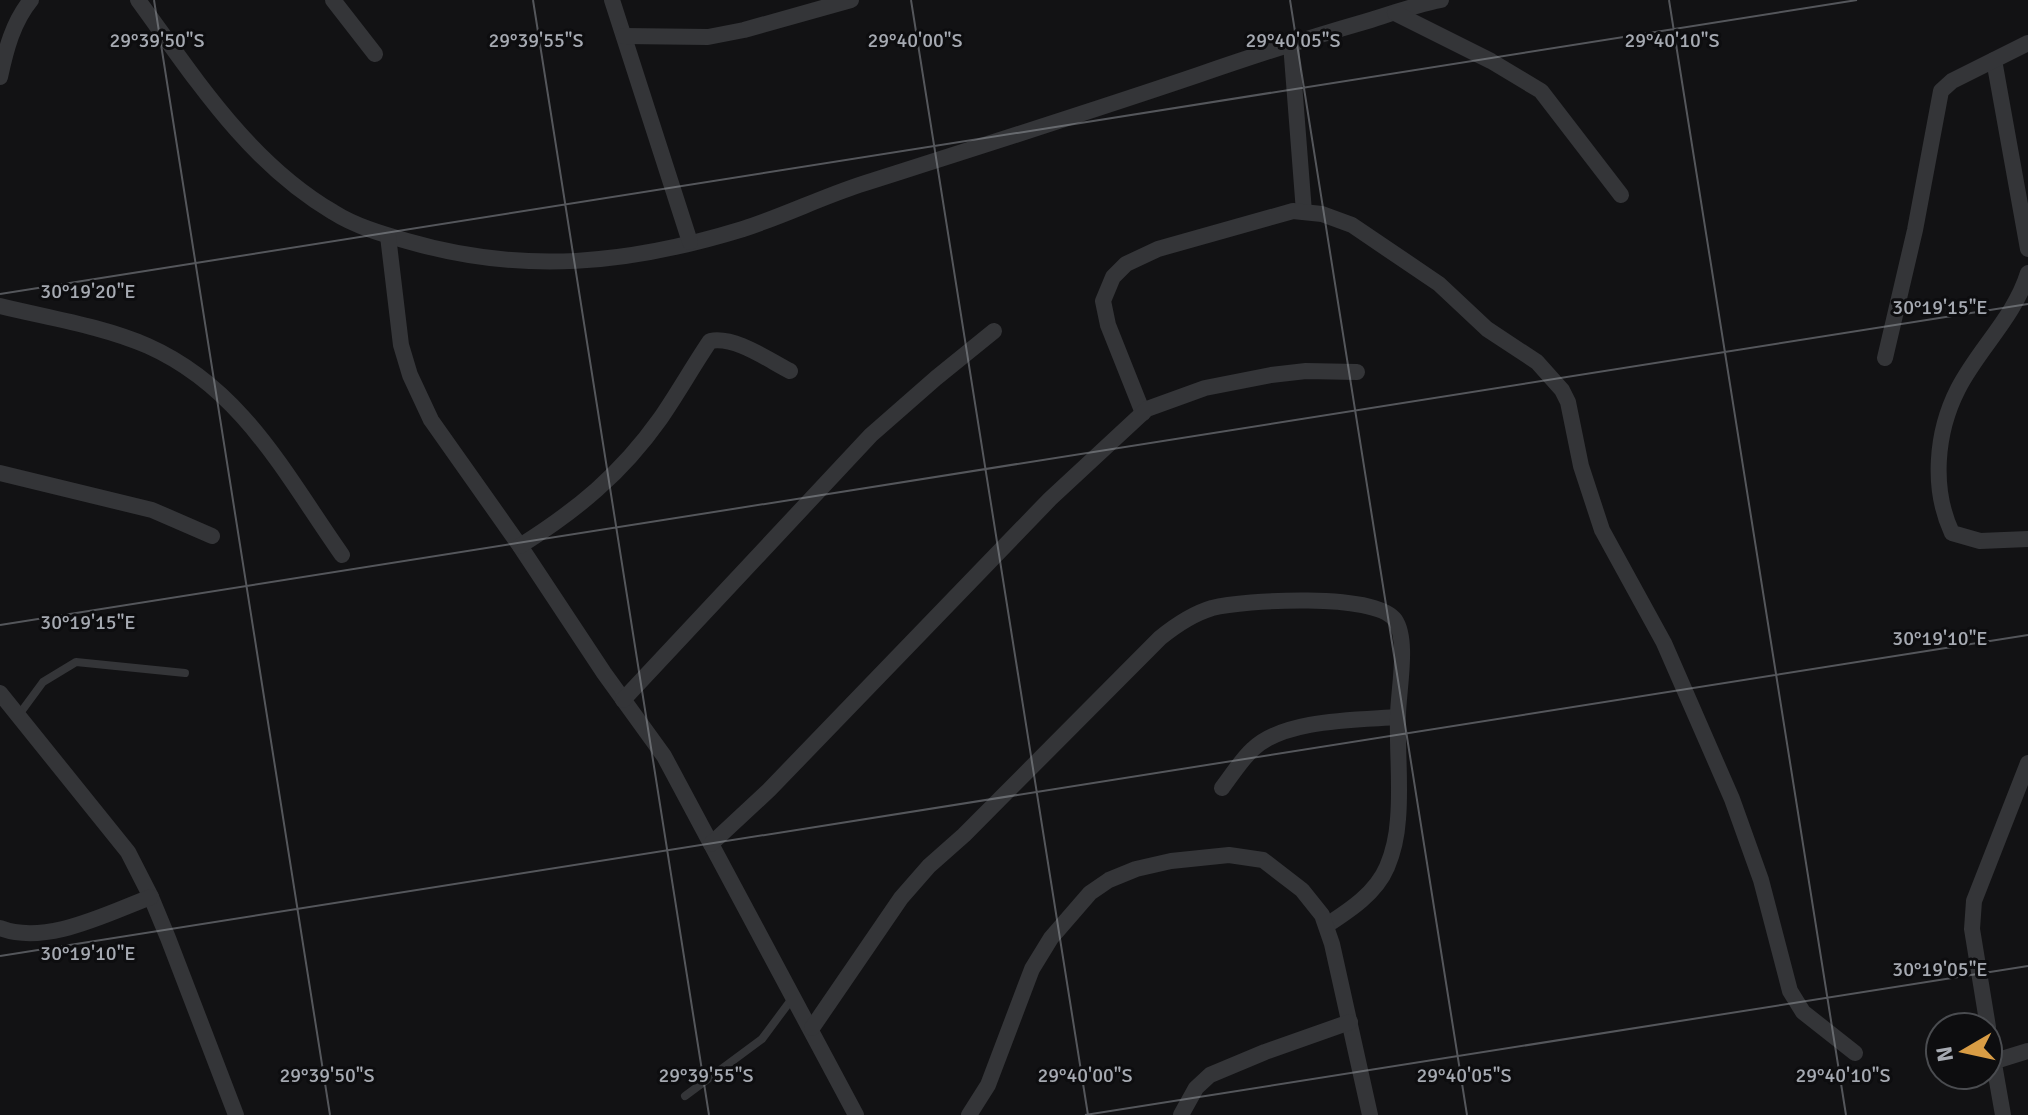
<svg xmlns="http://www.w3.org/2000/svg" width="2028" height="1115" font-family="Signika,sans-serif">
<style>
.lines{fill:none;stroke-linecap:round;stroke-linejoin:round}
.service{stroke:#343538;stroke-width:8}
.minor{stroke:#343538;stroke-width:16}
.ticks{fill:none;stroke:#a6aab2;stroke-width:2;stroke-opacity:0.45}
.ticks-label{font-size:20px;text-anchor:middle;fill:#a6aab2;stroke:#0d0d0f;stroke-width:6;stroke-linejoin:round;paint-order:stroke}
</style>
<rect width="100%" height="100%" fill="#121214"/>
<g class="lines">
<g class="service">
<polyline points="18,716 43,682 76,662 185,673"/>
<polyline points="685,1096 762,1039 794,996"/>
</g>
<g class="minor">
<path d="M 138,0 C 195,78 248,162 333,212 C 355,226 382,234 407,241 C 524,275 629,264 743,229 C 783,216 820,198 859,185 C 972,149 1086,113 1198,75 C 1253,56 1308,38 1364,22 C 1390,14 1415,5 1441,0"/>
<polyline points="333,0 375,54"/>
<polyline points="612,0 690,242"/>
<polyline points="1395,13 1491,61 1541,91 1621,195"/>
<polyline points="624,36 708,37 744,30 851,0"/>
<polyline points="1291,44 1304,212"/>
<polyline points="1994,60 2028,249"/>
<path d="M 0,77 C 6,49 13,22 31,0"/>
<polyline points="388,236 401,345 410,375 431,420 520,546 604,673 664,756 856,1115"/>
<path d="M 2028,273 C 2014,318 1979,348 1958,389 C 1936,432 1931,488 1952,533 L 1980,541 L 2028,539"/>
<path d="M 0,306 C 49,318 102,326 148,346 C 242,388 285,474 342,555"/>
<polyline points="1885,358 1915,230 1941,91 1952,81 2028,43"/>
<polyline points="1143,413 1108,325 1103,301 1113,277 1126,264 1158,249 1293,211 1322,214 1352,225 1439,284 1487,329 1537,362 1562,390 1568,402 1581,466 1602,530 1664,643 1732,799 1761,880 1790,991 1803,1012 1855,1053"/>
<polyline points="0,473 152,510 212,536"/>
<path d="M 520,546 C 577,510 621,474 660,419 C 678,393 693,366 710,341 C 736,336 768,360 790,371"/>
<polyline points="0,693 128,852 151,897 168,938 236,1115"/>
<polyline points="623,700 871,435 936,378 994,331"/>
<path d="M 1222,788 C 1232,775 1241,760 1253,749 C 1284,719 1356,720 1398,717"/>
<polyline points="711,844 769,790 1050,499 1147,409 1205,388 1271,375 1306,371 1357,372"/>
<path d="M 0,928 C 46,946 108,913 151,897"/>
<polyline points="1988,1027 1972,929 1974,901 2028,763"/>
<path d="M 812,1028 L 901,898 L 929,866 L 964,835 L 1160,638 C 1176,625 1192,614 1212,608 C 1244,600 1375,592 1395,620 C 1409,640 1398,692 1398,716 C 1397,751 1401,785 1398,819 C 1397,834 1393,853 1387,867 C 1376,893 1350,910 1327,925"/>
<polyline points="1988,1030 2003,1115"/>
<polyline points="1992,1062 2028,1051"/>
<polyline points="969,1115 988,1085 1032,969 1051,938 1090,893 1109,880 1136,869 1171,861 1229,855 1263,860 1302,890 1322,915 1332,944 1370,1115"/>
<polyline points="1181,1115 1196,1088 1210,1075 1265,1052 1350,1022"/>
</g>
</g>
<path class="ticks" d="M 154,0 L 330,1115M 533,0 L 709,1115M 911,0 L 1088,1115M 1290,0 L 1467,1115M 1669,0 L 1846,1115M 0,294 L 1857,0M 0,625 L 2028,304M 0,956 L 2028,635M 1085,1115 L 2028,966"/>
<g class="ticks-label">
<text x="157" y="47">29°39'50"S</text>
<text x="536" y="47">29°39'55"S</text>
<text x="915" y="47">29°40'00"S</text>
<text x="1293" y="47">29°40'05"S</text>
<text x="1672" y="47">29°40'10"S</text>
<text x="88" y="298">30°19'20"E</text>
<text x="1940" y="314">30°19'15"E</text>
<text x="88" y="629">30°19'15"E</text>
<text x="1940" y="645">30°19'10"E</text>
<text x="88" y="960">30°19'10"E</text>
<text x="1940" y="976">30°19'05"E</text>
<text x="327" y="1082">29°39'50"S</text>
<text x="706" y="1082">29°39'55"S</text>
<text x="1085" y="1082">29°40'00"S</text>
<text x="1464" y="1082">29°40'05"S</text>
<text x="1843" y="1082">29°40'10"S</text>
</g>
<g transform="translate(1964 1051) rotate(261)"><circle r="38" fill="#0d0d0f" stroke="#4a4c50" stroke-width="2"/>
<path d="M0-6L14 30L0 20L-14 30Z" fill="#d99d45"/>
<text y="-12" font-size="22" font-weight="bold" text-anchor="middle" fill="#a6aab2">N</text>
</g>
</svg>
